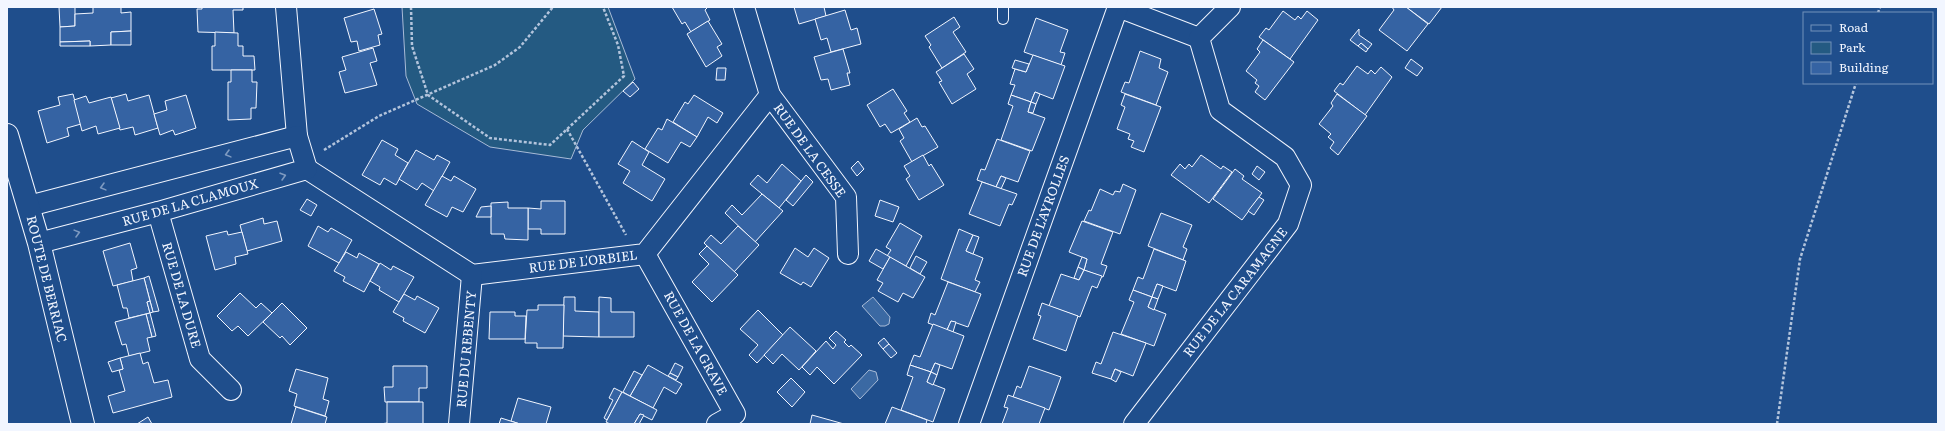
<svg xmlns="http://www.w3.org/2000/svg" width="1945" height="431" font-family="Literata,serif">
<style>
.green{fill:#245a82;stroke:#a8bbd7}
.water{fill:#3b69a3;stroke:#a8bbd7}
.building{fill:#3563a3;stroke:#f2f6ff}
.lines{fill:none;stroke-linecap:round;stroke-linejoin:round}
.service-casing{stroke:#f2f6ff;stroke-width:12}
.minor-casing{stroke:#f2f6ff;stroke-width:22}
.secondary-casing{stroke:#f2f6ff;stroke-width:24}
.path{stroke:#b3c4dc;stroke-width:2.5;stroke-dasharray:3 2;stroke-linecap:butt}
.service{stroke:#1f4e8c;stroke-width:10}
.minor{stroke:#1f4e8c;stroke-width:20}
.secondary{stroke:#1f4e8c;stroke-width:22}
.oneway{stroke:#7e9ac0}
.labels{text-anchor:middle;stroke-width:3;stroke-linejoin:round;paint-order:stroke}
.street-label{font-size:13px;fill:#f2f6ff;stroke:#1f4e8c}
</style>
<rect width="100%" height="100%" fill="#1f4e8c"/>
<polygon class="green" points="402,7 608,7 635,79 583,130 571,159 490,147 417,104 406,76"/>
<g class="water">
<polygon points="873,297 890,317 889,324 885,326 880,326 862,306"/>
<polygon points="869,370 876,372 878,380 860,399 851,389"/>
</g>
<g class="building">
<polygon points="59,7 75,7 75,26 60,27"/>
<polygon points="93,7 121,7 121,13 131,12 131,31 111,32 111,45 90,46 90,41 60,42 60,27 75,26 75,14 93,13"/>
<polygon points="202,7 243,7 243,10 233,10 234,33 198,32 197,9 202,9"/>
<polygon points="672,7 708,7 705,10 710,20 691,32 685,22 682,24"/>
<polygon points="794,7 824,7 826,16 799,24"/>
<polygon points="1406,7 1442,7 1429,24"/>
<polygon points="1406,7 1428,24 1407,51 1379,30 1394,10 1392,7"/>
<polygon points="374,9 382,34 378,35 380,45 359,51 357,41 351,42 344,18"/>
<polygon points="845,10 851,30 857,28 861,44 831,52 827,38 821,40 815,19"/>
<polygon points="1283,11 1295,20 1298,16 1301,19 1307,11 1318,20 1290,59 1259,37 1266,28 1269,30"/>
<polygon points="954,17 960,27 953,32 966,52 942,68 929,47 931,45 925,36"/>
<polygon points="1036,18 1068,30 1060,52 1065,53 1061,65 1024,52"/>
<polygon points="708,21 722,44 717,47 722,56 706,67 687,34"/>
<polygon points="1359,29 1359,35 1372,44 1368,49 1361,43 1358,46 1350,40"/>
<polygon points="131,31 131,45 111,45 111,32"/>
<polygon points="215,32 238,33 238,46 243,46 243,56 254,56 255,70 212,70 212,46 215,46"/>
<polygon points="1263,40 1294,62 1265,100 1255,92 1259,86 1255,83 1257,80 1246,71 1260,52 1257,49"/>
<polygon points="90,41 90,46 60,46 60,42"/>
<polygon points="1361,43 1368,49 1366,52 1358,46"/>
<polygon points="373,48 377,61 370,63 377,85 345,93 339,72 346,70 342,57"/>
<polygon points="843,49 850,73 847,73 850,85 831,90 828,79 821,80 814,57"/>
<polygon points="1140,51 1161,59 1159,68 1168,72 1156,105 1121,92 1125,82 1129,83"/>
<polygon points="964,54 974,69 967,74 976,89 952,104 939,82 942,81 936,72"/>
<polygon points="1033,55 1065,66 1053,99 1035,92 1031,102 1011,95 1015,85 1010,84 1015,69 1026,72"/>
<polygon points="1411,59 1423,68 1417,76 1405,68"/>
<polygon points="1015,60 1029,64 1026,72 1012,68"/>
<polygon points="1357,66 1368,74 1371,70 1375,74 1381,67 1392,77 1365,115 1334,91 1340,83 1343,85"/>
<polygon points="717,68 726,68 725,80 716,80"/>
<polygon points="231,70 252,70 252,82 257,82 256,108 251,108 251,119 228,120 228,82 231,82"/>
<polygon points="633,82 639,89 630,97 623,91"/>
<polygon points="893,89 907,111 904,113 910,122 891,133 885,124 880,127 867,105"/>
<polygon points="1035,92 1040,94 1036,104 1031,102"/>
<polygon points="73,94 81,124 67,128 69,136 47,143 38,111 60,105 58,97"/>
<polygon points="126,94 128,101 149,95 158,128 135,135 133,127 120,130 111,98"/>
<polygon points="1125,94 1161,107 1144,152 1131,147 1134,141 1128,139 1130,134 1117,129 1125,107 1121,105"/>
<polygon points="1337,94 1367,116 1338,155 1330,148 1334,142 1328,137 1331,134 1319,124 1333,106 1331,103"/>
<polygon points="186,95 196,128 175,135 173,130 160,135 154,114 167,110 165,101"/>
<polygon points="694,95 723,113 717,123 708,117 697,137 673,122 685,102 688,104"/>
<polygon points="1011,95 1031,102 1028,112 1045,118 1032,151 1001,140 1013,106 1008,104"/>
<polygon points="86,96 89,103 111,97 120,128 98,134 96,126 82,131 74,100"/>
<polygon points="1031,102 1036,104 1033,113 1028,112"/>
<polygon points="917,118 922,127 925,126 938,147 912,162 900,141 904,138 899,129"/>
<polygon points="667,119 697,137 690,147 681,142 668,163 645,149 658,128 662,130"/>
<polygon points="997,139 1030,151 1018,182 1001,176 996,187 977,180 981,169 985,170"/>
<polygon points="382,140 398,149 395,155 408,163 396,185 384,178 380,185 362,175"/>
<polygon points="632,141 649,152 642,165 665,179 652,201 623,183 630,171 618,164"/>
<polygon points="416,150 434,160 437,155 450,162 434,191 422,183 417,190 399,179"/>
<polygon points="923,155 929,166 931,164 944,185 919,200 906,179 910,176 904,166"/>
<polygon points="1201,155 1221,169 1223,166 1232,172 1209,203 1171,175 1180,164 1185,169 1189,164 1192,167"/>
<polygon points="858,161 864,169 857,176 851,168"/>
<polygon points="782,164 801,181 779,208 750,184 758,175 767,183"/>
<polygon points="1257,166 1265,172 1259,180 1252,174"/>
<polygon points="1235,169 1244,176 1242,179 1262,193 1242,220 1213,199"/>
<polygon points="806,175 813,182 793,206 786,200"/>
<polygon points="442,176 451,181 454,176 476,189 463,212 452,207 447,217 425,205"/>
<polygon points="1001,176 1006,178 1001,189 996,187"/>
<polygon points="982,182 1017,194 1012,205 1009,204 1000,226 969,214"/>
<polygon points="1123,184 1136,190 1120,234 1084,221 1089,210 1091,211 1100,189 1113,195 1115,191 1120,192"/>
<polygon points="762,194 783,211 755,242 725,213 732,205 742,215"/>
<polygon points="1259,197 1264,200 1254,215 1248,211"/>
<polygon points="307,199 317,205 311,216 300,210"/>
<polygon points="880,200 899,207 893,222 875,216"/>
<polygon points="541,201 565,201 565,234 541,234 541,229 528,229 528,208 541,209"/>
<polygon points="508,202 508,208 528,208 528,240 505,239 504,234 491,234 491,203"/>
<polygon points="491,206 491,217 476,217 481,207"/>
<polygon points="1161,213 1192,225 1183,247 1187,249 1183,260 1148,246"/>
<polygon points="263,218 264,224 277,221 282,241 247,251 240,225"/>
<polygon points="1082,221 1113,232 1101,264 1107,266 1103,277 1084,270 1087,259 1069,252"/>
<polygon points="900,223 922,236 906,266 887,256 891,250 886,247"/>
<polygon points="318,226 328,232 331,228 352,240 339,263 308,246"/>
<polygon points="738,226 759,245 734,272 704,243 711,235 721,244"/>
<polygon points="959,229 973,235 966,251 983,258 975,280 980,282 975,292 941,279"/>
<polygon points="227,231 228,235 242,232 248,254 235,257 236,264 215,270 206,236"/>
<polygon points="973,235 979,237 973,254 966,251"/>
<polygon points="130,243 137,268 131,270 133,281 113,286 103,251"/>
<polygon points="707,246 738,275 712,302 692,282 709,264 699,254"/>
<polygon points="795,248 808,257 814,248 829,258 811,287 803,282 801,285 780,273"/>
<polygon points="876,249 890,257 883,269 869,261"/>
<polygon points="1154,249 1186,261 1176,291 1157,284 1152,297 1133,290 1138,277 1143,279"/>
<polygon points="346,252 357,258 359,253 379,264 364,292 343,281 345,277 334,271"/>
<polygon points="916,256 927,262 920,274 910,268"/>
<polygon points="890,257 925,277 913,298 903,293 898,302 878,291 883,283 877,280"/>
<polygon points="1082,257 1087,259 1084,270 1078,267"/>
<polygon points="380,263 391,270 393,266 414,277 399,302 379,290 380,287 370,281"/>
<polygon points="1078,267 1084,270 1079,280 1074,278"/>
<polygon points="1084,270 1102,276 1097,288 1092,286 1080,317 1049,306 1061,274 1079,280"/>
<polygon points="149,276 159,311 153,312 144,278"/>
<polygon points="144,278 150,301 147,302 150,313 129,318 127,308 123,308 117,285"/>
<polygon points="948,282 981,294 968,327 951,321 947,330 928,323 931,313 935,315"/>
<polygon points="1157,284 1163,286 1158,299 1152,297"/>
<polygon points="1133,290 1152,297 1148,307 1166,314 1154,346 1121,334 1134,302 1129,300"/>
<polygon points="240,293 256,308 261,303 272,313 248,336 238,326 232,331 217,316"/>
<polygon points="404,294 415,300 417,296 439,308 425,333 403,321 404,318 393,312"/>
<polygon points="564,297 575,297 575,311 599,312 599,337 563,336"/>
<polygon points="599,297 611,298 611,312 634,312 634,337 599,337"/>
<polygon points="1152,297 1158,299 1154,310 1148,307"/>
<polygon points="150,301 153,312 150,313 147,302"/>
<polygon points="282,303 307,328 290,345 282,336 280,338 263,322"/>
<polygon points="1042,303 1078,316 1066,351 1033,339 1041,316 1038,315"/>
<polygon points="538,305 564,305 563,348 537,348 537,343 525,343 527,310 538,310"/>
<polygon points="758,310 783,335 757,363 749,355 758,345 740,329"/>
<polygon points="490,312 515,312 515,316 526,316 525,339 489,339"/>
<polygon points="150,313 156,336 152,337 146,314"/>
<polygon points="146,314 152,337 147,338 150,351 129,356 126,344 122,345 115,322"/>
<polygon points="951,321 956,322 953,332 947,330"/>
<polygon points="933,324 964,336 952,369 935,363 931,372 910,365 914,355 920,357"/>
<polygon points="790,327 816,351 799,370 782,354 773,364 764,355"/>
<polygon points="836,331 846,340 844,342 849,347 851,345 862,355 834,384 817,367 810,375 802,367 826,341 833,349 836,345 829,338"/>
<polygon points="1113,332 1146,343 1133,376 1115,369 1111,379 1092,373 1096,362 1101,364"/>
<polygon points="884,338 889,344 883,349 878,343"/>
<polygon points="889,344 897,353 891,358 883,349"/>
<polygon points="140,353 143,364 148,362 154,383 168,380 172,397 113,413 108,396 125,391 119,370 123,369 120,358"/>
<polygon points="120,358 123,369 112,372 108,362"/>
<polygon points="675,363 683,367 678,377 670,373"/>
<polygon points="935,363 940,365 937,375 931,372"/>
<polygon points="648,365 682,384 676,394 664,387 653,408 630,396"/>
<polygon points="910,365 931,372 927,382 945,389 933,422 901,410 913,377 907,375"/>
<polygon points="393,366 427,366 427,388 419,388 419,402 385,402 384,387 393,387"/>
<polygon points="1029,366 1061,377 1049,410 1013,397 1017,386 1021,388"/>
<polygon points="296,369 328,378 323,399 329,401 325,416 294,406 297,394 289,391"/>
<polygon points="1115,369 1121,372 1116,382 1111,379"/>
<polygon points="634,371 642,375 630,396 623,392"/>
<polygon points="931,372 937,375 933,385 927,382"/>
<polygon points="670,373 678,377 676,380 668,376"/>
<polygon points="791,378 805,392 792,407 777,392"/>
<polygon points="614,388 622,392 607,420 604,418 613,400 609,398"/>
<polygon points="622,392 657,410 652,420 640,414 634,424 610,424 606,422"/>
<polygon points="1008,395 1045,408 1039,424 1002,424 1008,408 1004,407"/>
<polygon points="518,398 551,407 546,424 520,424 511,421"/>
<polygon points="387,402 423,402 423,424 380,424 387,423"/>
<polygon points="296,407 327,417 325,424 291,424"/>
<polygon points="892,407 927,420 926,424 885,424"/>
<polygon points="640,414 644,415 639,424 634,424"/>
<polygon points="812,415 844,424 810,424"/>
<polygon points="148,417 152,424 137,424"/>
<polygon points="501,418 520,424 499,424"/>
</g>
<g class="lines">
<defs>
<polyline id="service" points="1003,7 1003,19"/>
<g id="minor">
<polyline points="286,7 297,136"/>
<polyline points="1118,7 1199,38"/>
<polyline points="770,95 846,197 848,254"/>
<polyline points="307,169 472,275 645,254 770,95 744,7"/>
<polyline points="29,206 297,136 307,169 158,212 39,243"/>
<polyline points="158,212 200,359 231,390"/>
<polyline points="645,254 735,414 717,424"/>
<polyline points="459,424 472,275"/>
<polyline points="969,424 1118,7"/>
<polyline points="1134,424 1288,224 1301,185 1285,157 1220,110 1199,38 1230,7"/>
</g>
<polyline id="secondary" points="7,135 39,243 83,424"/>
</defs>
<use href="#service" class="service-casing"/>
<use href="#minor" class="minor-casing"/>
<use href="#secondary" class="secondary-casing"/>
<g class="path">
<polyline points="411,7 412,46 428,95 490,138 550,145 624,76 618,45 603,7"/>
<polyline points="1878,13 1880,7"/>
<polyline points="567,129 626,235"/>
<polyline points="324,150 379,116 495,65 520,47 553,7"/>
<polyline points="1777,424 1800,259 1856,83"/>
</g>
<use href="#service" class="service"/>
<use href="#minor" class="minor"/>
<use href="#secondary" class="secondary"/>
</g>
<defs><path id="oneway-chevron" d="M-2-3.5L2.5 0L-2 3.5" fill="none" stroke-width="1.6" stroke-linecap="round" stroke-linejoin="round"/></defs>
<g class="oneway">
<use href="#oneway-chevron" transform="translate(228 154) rotate(165)"/>
<use href="#oneway-chevron" transform="translate(283 176) rotate(-16)"/>
<use href="#oneway-chevron" transform="translate(103 187) rotate(165)"/>
<use href="#oneway-chevron" transform="translate(77 233) rotate(-15)"/>
</g>
<g class="labels">
<g class="street-label">
<text transform="translate(810 150) rotate(54)" y="5">RUE DE LA CESSE</text>
<text transform="translate(190 202) rotate(-16)" y="5">RUE DE LA CLAMOUX</text>
<text transform="translate(1043 216) rotate(-70)" y="5">RUE DE L'AYROLLES</text>
<text transform="translate(583 261) rotate(-7)" y="5">RUE DE L'ORBIEL</text>
<text transform="translate(47 279) rotate(76)" y="5">ROUTE DE BERRIAC</text>
<text transform="translate(1235 292) rotate(-52)" y="5">RUE DE LA CARAMAGNE</text>
<text transform="translate(182 295) rotate(74)" y="5">RUE DE LA DURE</text>
<text transform="translate(696 343) rotate(61)" y="5">RUE DE LA GRAVE</text>
<text transform="translate(466 349) rotate(-85)" y="5">RUE DU REBENTY</text>
</g>
</g>
<rect width="1945" height="431" fill="none" stroke="#f2f6ff" stroke-width="16"/>
<rect x="1803" y="12" width="130" height="72" fill="#1f4e8c" stroke="#7391ba"/>
<rect x="1811" y="25" width="20" height="6" fill="#1f4e8c" stroke="#7391ba"/>
<text x="1839" y="32" font-size="12" fill="#f2f6ff">Road</text>
<rect x="1811" y="42" width="20" height="12" fill="#245a82" stroke="#7391ba"/>
<text x="1839" y="52" font-size="12" fill="#f2f6ff">Park</text>
<rect x="1811" y="62" width="20" height="12" fill="#3563a3" stroke="#7391ba"/>
<text x="1839" y="72" font-size="12" fill="#f2f6ff">Building</text>
</svg>
